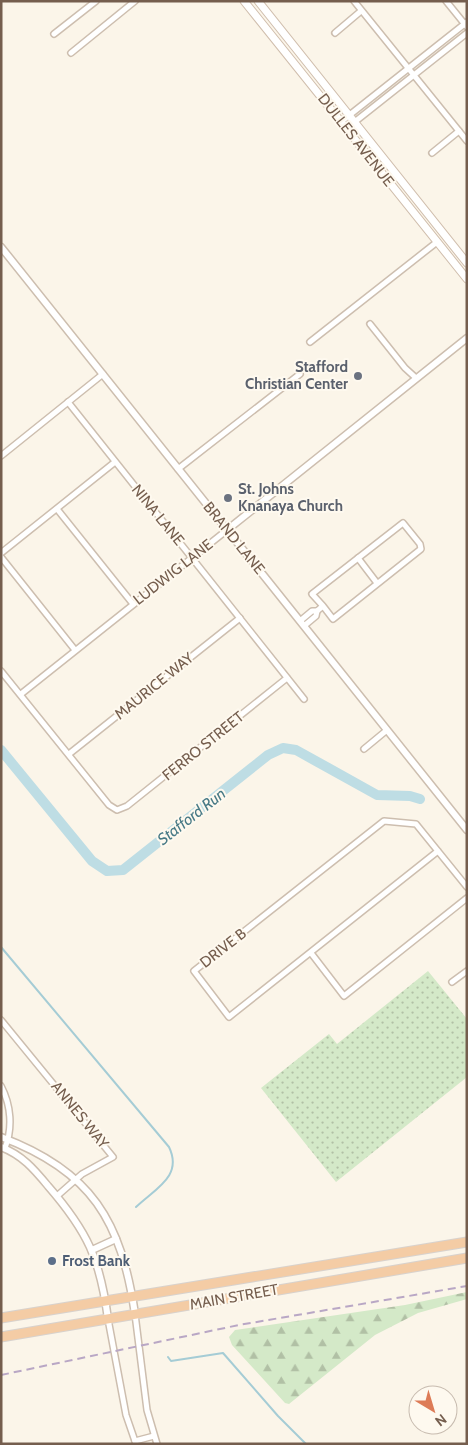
<svg xmlns="http://www.w3.org/2000/svg" width="468" height="1445" font-family="Cabin,sans-serif">
<style>
.grass{fill:url(#grass-dots)}
.forest{fill:url(#forest-firs)}
.lines{fill:none;stroke-linecap:round;stroke-linejoin:round}
.stream{stroke:#a5ccd5;stroke-width:2}
.river{stroke:#bedde4;stroke-width:10}
.minor-casing{stroke:#cdbeaf;stroke-width:8}
.tertiary-casing{stroke:#cdbeaf;stroke-width:9}
.secondary-casing{stroke:#d0bead;stroke-width:9}
.trunk-casing{stroke:#d8d2cd;stroke-width:11}
.minor{stroke:#fff;stroke-width:5}
.tertiary{stroke:#fff;stroke-width:6}
.secondary{stroke:#fff;stroke-width:7}
.trunk{stroke:#f4cca5;stroke-width:9}
.rail{stroke:#b9a7c5;stroke-width:2;stroke-dasharray:8 5;stroke-linecap:butt}
.worship-dot{fill:#6b7280;stroke:#fef9ef;stroke-width:2}
.service-dot{fill:#5c6f8a;stroke:#fef9ef;stroke-width:2}
.labels{text-anchor:middle;stroke-width:4;stroke-linejoin:round;paint-order:stroke}
.street-label{font-size:15px;fill:#755e4e;stroke:#fef9ef}
.worship-label{font-size:15px;font-weight:bold;fill:#5b616d;stroke:#fef9ef;text-anchor:end}
.service-label{font-size:15px;font-weight:bold;fill:#4e5e75;stroke:#fef9ef;text-anchor:start}
.water-label{font-size:16px;font-style:italic;fill:#487a86;stroke:#fef9ef}
</style>
<defs>
<pattern id="grass-dots" width="8" height="8" patternUnits="userSpaceOnUse" patternTransform="scale(1.25)"><rect width="8" height="8" fill="#d4e9c8"/><path d="M2 2h.1M6 6h.1" fill="none" stroke="#b1c0a5" stroke-width="1.8" stroke-linecap="round"/></pattern>
<pattern id="forest-firs" width="22" height="20" patternUnits="userSpaceOnUse" patternTransform="scale(1.25)"><rect width="22" height="20" fill="#d4e9c8"/><path d="M5 1l3.5 6h-7zM16 11l3.5 6h-7z" fill="#b1c0a5"/></pattern>
</defs>
<rect width="100%" height="100%" fill="#fbf5e9"/>
<polygon class="grass" points="428,971 467,1019 467,1077 336,1182 261,1088 329,1034 337,1044"/>
<polygon class="forest" points="467,1292 467,1299 418,1313 375,1335 289,1404 285,1403 232,1345 229,1337 235,1330 405,1305"/>
<g class="lines">
<g class="stream">
<path d="M 1,947 L 169,1147 C 183,1176 156,1188 136,1207"/>
<polyline points="168,1357 171,1361 223,1353 278,1416 306,1444"/>
</g>
<polyline class="river" points="1,750 92,861 107,871 123,870 268,755 283,748 296,750 377,795 410,796 420,799"/>
<defs>
<g id="minor">
<polyline points="354,1 467,141"/>
<polyline points="446,1 467,27"/>
<polyline points="335,33 361,11"/>
<polyline points="54,34 96,1"/>
<polyline points="71,53 135,1"/>
<polyline points="342,121 467,22"/>
<polyline points="347,128 467,33"/>
<polyline points="432,153 459,131"/>
<polyline points="370,324 405,368 416,378"/>
<polyline points="310,342 437,242"/>
<polyline points="68,402 304,699"/>
<polyline points="1,456 103,374"/>
<polyline points="178,469 300,374"/>
<polyline points="57,509 133,604"/>
<polyline points="1,553 115,462"/>
<polyline points="1,557 75,650"/>
<polyline points="358,558 377,583"/>
<polyline points="317,611 323,606 333,619 421,549 420,544 403,523 312,594 323,606"/>
<polyline points="300,621 312,611 317,611 316,616 304,626"/>
<polyline points="1,671 109,805 117,810 127,806 287,678"/>
<polyline points="21,694 227,530"/>
<polyline points="364,749 387,730"/>
<polyline points="69,754 240,618"/>
<polyline points="438,851 229,1017 194,971 384,821 416,824 467,887"/>
<polyline points="311,953 344,996 467,898"/>
<polyline points="452,982 467,971"/>
<polyline points="1,1020 113,1157 82,1174 57,1196"/>
<path d="M 1,1086 C 11,1105 13,1128 5,1148"/>
<polyline points="135,1314 147,1410 157,1444"/>
<polyline points="108,1319 126,1415 136,1444"/>
<polyline points="135,1441 154,1436"/>
</g>
<g id="tertiary">
<polyline points="1,247 467,830"/>
<polyline points="227,530 467,338"/>
<path d="M 1,1137 C 92,1171 121,1221 135,1314"/>
<path d="M 1,1147 C 22,1155 34,1169 48,1186 C 88,1232 100,1259 108,1319"/>
<polyline points="92,1250 116,1239"/>
</g>
<g id="secondary">
<polyline points="244,1 467,279"/>
<polyline points="258,1 467,263"/>
</g>
<g id="trunk">
<polyline points="1,1318 467,1242"/>
<polyline points="1,1337 467,1258"/>
</g>
</defs>
<use href="#minor" class="minor-casing"/>
<use href="#tertiary" class="tertiary-casing"/>
<use href="#secondary" class="secondary-casing"/>
<use href="#trunk" class="trunk-casing"/>
<use href="#minor" class="minor"/>
<use href="#tertiary" class="tertiary"/>
<use href="#secondary" class="secondary"/>
<use href="#trunk" class="trunk"/>
<polyline class="rail" points="1,1375 239,1325 467,1286"/>
</g>
<g class="worship-dot">
<circle cx="358" cy="376" r="5"/>
<circle cx="228" cy="498" r="5"/>
</g>
<circle class="service-dot" cx="52" cy="1261" r="5"/>
<g class="labels">
<g class="street-label">
<text transform="translate(356 140) rotate(52)" y="5">DULLES AVENUE</text>
<text transform="translate(158 515) rotate(51)" y="5">NINA LANE</text>
<text transform="translate(234 538) rotate(51)" y="5">BRAND LANE</text>
<text transform="translate(173 572) rotate(-38)" y="5">LUDWIG LANE</text>
<text transform="translate(154 686) rotate(-39)" y="5">MAURICE WAY</text>
<text transform="translate(203 746) rotate(-39)" y="5">FERRO STREET</text>
<text transform="translate(223 948) rotate(-38)" y="5">DRIVE B</text>
<text transform="translate(80 1115) rotate(51)" y="5">ANNES WAY</text>
<text transform="translate(234 1297) rotate(-10)" y="5">MAIN STREET</text>
</g>
<g class="worship-label">
<text x="348" y="372">Stafford<tspan x="348" dy="17">Christian Center</tspan></text>
<text x="238" y="494" text-anchor="start">St. Johns<tspan x="238" dy="17">Knanaya Church</tspan></text>
</g>
<g class="service-label">
<text x="62" y="1266">Frost Bank</text>
</g>
<g class="water-label">
<text transform="translate(191 816) rotate(-38)" y="6">Stafford Run</text>
</g>
</g>
<rect width="468" height="1445" fill="none" stroke="#755e4e" stroke-width="5"/>
<g transform="translate(433 1410) rotate(142)"><circle r="24" fill="#fef9ef" stroke="#c7bbaf"/>
<path d="M0-4L9 19L0 12L-9 19Z" fill="#dd7b56"/>
<text y="-8" font-size="14" font-weight="bold" text-anchor="middle" fill="#755e4e">N</text>
</g>
</svg>
